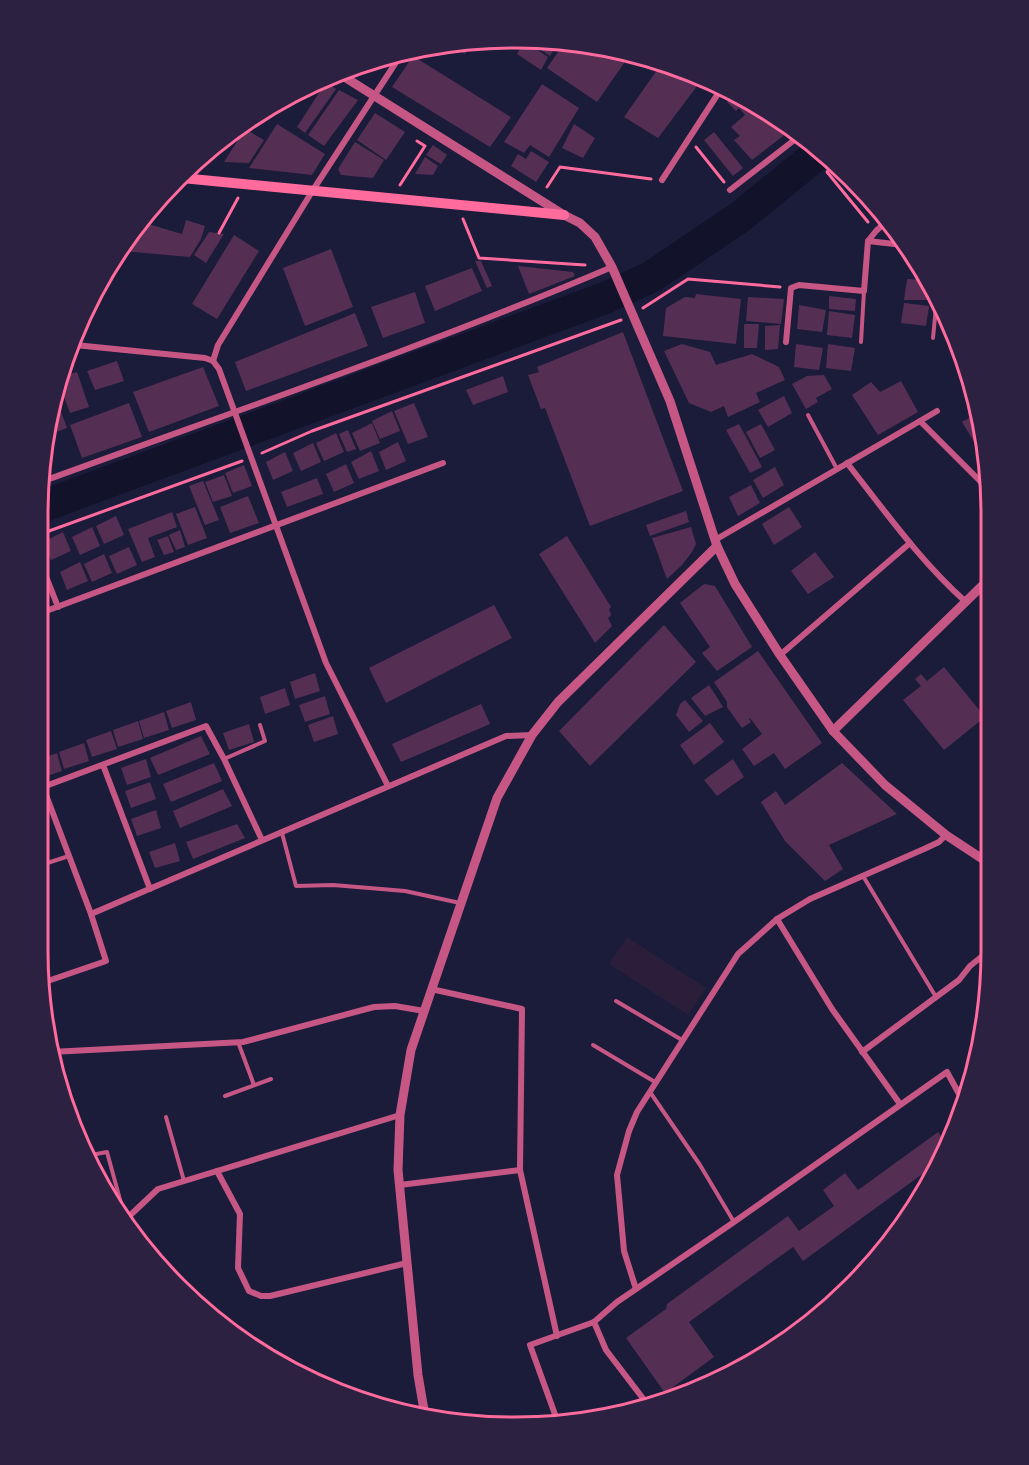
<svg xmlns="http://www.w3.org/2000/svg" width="1029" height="1465" font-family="Ubuntu,sans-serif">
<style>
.green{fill:#2a1e3b}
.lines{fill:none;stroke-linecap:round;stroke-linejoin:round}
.river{stroke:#12122b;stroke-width:32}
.building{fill:#542f53}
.path{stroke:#ff6b9d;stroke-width:3}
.service{stroke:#c65784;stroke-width:4}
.minor{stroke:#c65784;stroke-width:6}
.tertiary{stroke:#c65784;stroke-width:9}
.secondary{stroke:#ff6b9d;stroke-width:10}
.rim{fill:none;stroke:#ff6b9d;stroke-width:3}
</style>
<rect width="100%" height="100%" fill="#1b1b3a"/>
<polygon class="green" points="627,937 706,988 688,1015 609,964"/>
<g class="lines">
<polyline class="river" points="38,508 605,298 651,277 740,217 821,151"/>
</g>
<g class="building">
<polygon points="525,39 551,39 557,44 550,56"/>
<polygon points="474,41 465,54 447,43 452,42"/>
<polygon points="524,41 548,57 541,70 517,54"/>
<polygon points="565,42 572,43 589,51 593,46 631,53 597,102 547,68"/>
<polygon points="413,56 511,117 490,147 392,87"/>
<polygon points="662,63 703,78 658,138 624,117"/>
<polygon points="326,82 336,89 305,133 297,127"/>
<polygon points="542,84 579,108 549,157 530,145 524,153 504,142"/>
<polygon points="339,90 358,100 324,146 308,135"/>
<polygon points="735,93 791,127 791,130 752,160 734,140 740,136 731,127 745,115 739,108 736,111 727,102"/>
<polygon points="375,113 405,132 386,160 357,140"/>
<polygon points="277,124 325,154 312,175 249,168"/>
<polygon points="574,124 595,138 583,158 562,148"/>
<polygon points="245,129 264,140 249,163 224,162"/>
<polygon points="714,132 743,168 733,176 704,140"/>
<polygon points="355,142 384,160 373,178 341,175 338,169"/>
<polygon points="433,145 447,155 441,164 426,155"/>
<polygon points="531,151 549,162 536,182 511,166 518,154 526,159"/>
<polygon points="425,157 438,166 433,175 415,174"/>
<polygon points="186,220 205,226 201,239 190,257 122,251 145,223 182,234"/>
<polygon points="209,232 224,234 206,263 194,255"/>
<polygon points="234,235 259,251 217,319 192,304"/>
<polygon points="331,249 353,307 305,326 283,268"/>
<polygon points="475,261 481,261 492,286 487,288"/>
<polygon points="518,266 573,272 575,276 529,294"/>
<polygon points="472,268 482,291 435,311 425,286"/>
<polygon points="907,279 927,280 931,286 930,300 904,300"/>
<polygon points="415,292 425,323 383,338 371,307"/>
<polygon points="696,294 741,299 736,344 663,336 666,308 685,297 695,298"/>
<polygon points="829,296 856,299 855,311 829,309"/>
<polygon points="748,297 784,299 781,324 746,321"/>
<polygon points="904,303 929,306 926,326 901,323"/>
<polygon points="799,305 826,310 822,332 797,329"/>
<polygon points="829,311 855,315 852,338 827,335"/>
<polygon points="355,313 368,346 246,391 235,362"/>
<polygon points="744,324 759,324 757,348 744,348"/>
<polygon points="780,325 778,349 765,350 765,326"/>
<polygon points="623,332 683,491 590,526 545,408 541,409 528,375 539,372 537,367"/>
<polygon points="682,344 710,352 716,365 752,354 779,367 785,380 756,393 760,402 728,417 724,406 711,412 689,403 664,351"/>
<polygon points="796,344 823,348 819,370 794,367"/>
<polygon points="828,344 855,348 851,371 826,368"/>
<polygon points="117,361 124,381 95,390 87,371"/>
<polygon points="203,367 219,406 149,432 133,392"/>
<polygon points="77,372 89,407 70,413 60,386 64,376"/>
<polygon points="824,375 832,389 816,398 818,402 806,409 792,384 807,376"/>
<polygon points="503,376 508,392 473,405 466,390"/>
<polygon points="901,381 918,412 878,435 852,395 871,382 880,392"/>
<polygon points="784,396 792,413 768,427 758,410"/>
<polygon points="129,403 142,437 82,458 70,425"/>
<polygon points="414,403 428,437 408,444 394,411"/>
<polygon points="60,409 67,428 45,436 47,421 50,412"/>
<polygon points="392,411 400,431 380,439 372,421"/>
<polygon points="976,414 987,450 981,453 962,422"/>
<polygon points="372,423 380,443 360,451 352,433"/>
<polygon points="739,424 762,467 750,473 726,430"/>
<polygon points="761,424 775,450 760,458 746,432"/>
<polygon points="348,430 356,449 347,452 339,434"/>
<polygon points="336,433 344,452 324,461 316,443"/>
<polygon points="398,442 406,461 386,470 379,452"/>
<polygon points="313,443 321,462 301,471 293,453"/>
<polygon points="371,451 379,471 359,479 351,462"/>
<polygon points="285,452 293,471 273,480 266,462"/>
<polygon points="346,464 354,483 334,492 326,474"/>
<polygon points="244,465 252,486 233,493 225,473"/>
<polygon points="775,467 784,485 763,498 753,480"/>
<polygon points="224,475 232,496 213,502 205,482"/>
<polygon points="317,478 323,494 287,507 281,492"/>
<polygon points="203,481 219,520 205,525 189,486"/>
<polygon points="751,485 760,503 738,516 729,497"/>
<polygon points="248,496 259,523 230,533 220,507"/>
<polygon points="195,507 207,538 188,545 176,514"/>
<polygon points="789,507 802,527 774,545 762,524"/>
<polygon points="686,511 689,522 650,536 646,525"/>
<polygon points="172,512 177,527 148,538 155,557 142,562 128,529"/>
<polygon points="116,516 124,535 104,544 96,526"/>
<polygon points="92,527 100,546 80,555 72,537"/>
<polygon points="691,527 696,544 692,552 682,565 667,579 652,538"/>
<polygon points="180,530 185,547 176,550 169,535"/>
<polygon points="63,532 71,551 51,560 43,542"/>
<polygon points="168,536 174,552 164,555 157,540"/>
<polygon points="567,536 611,607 609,609 611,615 608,618 612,626 595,643 539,554"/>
<polygon points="129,547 137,565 117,574 109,556"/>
<polygon points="815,552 834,577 808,594 791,571"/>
<polygon points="104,554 112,573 92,582 84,564"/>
<polygon points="80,562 88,581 67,590 60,572"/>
<polygon points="38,576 47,599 38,602"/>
<polygon points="704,584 715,586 752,647 717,671 702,653 710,647 680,603"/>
<polygon points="494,605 512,638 386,703 369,668"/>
<polygon points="664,625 696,662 590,766 559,731"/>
<polygon points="758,651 822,743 785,769 774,753 754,766 742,749 762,734 750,718 749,719 751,722 742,728 727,707 727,702 714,682"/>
<polygon points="944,667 985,717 944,750 903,700 921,686 915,679 921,674 927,681"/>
<polygon points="315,673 320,691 295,699 290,682"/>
<polygon points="709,685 723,707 705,716 691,698"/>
<polygon points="285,688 290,705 265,714 260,697"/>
<polygon points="325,696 330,714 305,722 299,705"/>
<polygon points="685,700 703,721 689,732 676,715 680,704"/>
<polygon points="191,702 196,720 172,728 166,711"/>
<polygon points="481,704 490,724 401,762 392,744"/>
<polygon points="164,712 169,730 144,738 139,721"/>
<polygon points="333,716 338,734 314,742 308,725"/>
<polygon points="138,721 143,739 118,747 113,730"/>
<polygon points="710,723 724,742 694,765 680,745"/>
<polygon points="249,724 254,742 229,750 223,733"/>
<polygon points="111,731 117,749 92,757 86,740"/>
<polygon points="201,736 210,754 158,775 150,758"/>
<polygon points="84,743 89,761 64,769 59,752"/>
<polygon points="57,753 62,771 38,779 38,760"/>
<polygon points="146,759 151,777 127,785 121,768"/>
<polygon points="733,759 744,777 717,796 704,780"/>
<polygon points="214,763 222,781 171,802 163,784"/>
<polygon points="842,763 897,814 829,845 843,869 825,881 785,841 761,802 776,791 785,805"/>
<polygon points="150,782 156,799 131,808 125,791"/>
<polygon points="223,789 232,806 180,828 173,811"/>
<polygon points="156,810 161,828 137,836 131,819"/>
<polygon points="237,824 245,838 193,859 186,842"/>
<polygon points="175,843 180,861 155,868 149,852"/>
<polygon points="938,1132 948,1146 943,1159 803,1261 793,1247 689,1322 714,1357 665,1393 626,1338 666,1309 667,1304 788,1216 799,1231 834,1206 823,1190 845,1173 858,1190"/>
</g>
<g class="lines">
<g class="path">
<polyline points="696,147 724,182"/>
<polyline points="836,165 827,172 868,222"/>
<polyline points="400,185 425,146 417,141"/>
<polyline points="547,187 560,167 651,179"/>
<polyline points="463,219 479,258 585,265"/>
<polyline points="219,233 238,198"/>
<polyline points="643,308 688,279 780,287"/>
<polyline points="262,453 312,431 621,320"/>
<polyline points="38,535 242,461"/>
</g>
<g class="service">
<polyline points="933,338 937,296"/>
<polyline points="861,342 864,291"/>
<polyline points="808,415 837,469"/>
<polyline points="224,759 265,741 260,725"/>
<polyline points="282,833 296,886 333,885 405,891 460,903"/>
<polyline points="38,866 69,856"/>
<polyline points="863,876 936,997"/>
<polyline points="616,1001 682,1040"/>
<polyline points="238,1042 254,1085"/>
<polyline points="593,1045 655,1082"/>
<polyline points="650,1092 700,1165 734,1222"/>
<polyline points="225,1096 271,1079"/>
<polyline points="166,1117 184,1181"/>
<polyline points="91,1155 107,1152 125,1218"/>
</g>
<g class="minor">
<polyline points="662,180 723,86"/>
<polyline points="730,190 802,134"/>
<polyline points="868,241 903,245"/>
<polyline points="786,342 791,288 799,285 864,291 868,241 876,231 887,221"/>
<polyline points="75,345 205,358 213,361 218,345 313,190 402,53"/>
<polyline points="213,361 219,369 326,663 388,786"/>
<polyline points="920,421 937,411"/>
<path d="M 847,463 C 885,511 920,561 966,602"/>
<path d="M 41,482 C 232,412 425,347 612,267"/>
<polyline points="715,540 920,421 988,489"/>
<polyline points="38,556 58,607"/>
<polyline points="38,614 443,463"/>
<polyline points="780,655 910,543"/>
<polyline points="103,765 150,889"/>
<polyline points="91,914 506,736 532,735"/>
<polyline points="777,919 832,1009 900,1104"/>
<polyline points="42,983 106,961 91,914 43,787 206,726 224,759 262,840"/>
<polyline points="431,989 522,1009 520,1170 557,1336"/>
<polyline points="51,1052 243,1042 374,1007 395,1006 424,1011"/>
<polyline points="862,1052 959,980 970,966 990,950"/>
<polyline points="217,1171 240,1214 238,1268 249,1291 261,1296 270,1296 407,1263"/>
<polyline points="400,1185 520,1170"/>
<polyline points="123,1222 158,1189 400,1115"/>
<polyline points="636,1289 624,1251 617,1175 629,1131 637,1112 738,954 777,919 810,899 924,849 939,842 946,835"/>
<polyline points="648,1405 606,1350 594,1322 617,1302 734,1222 947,1072 964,1103"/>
<polyline points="557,1420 530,1345 594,1322"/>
</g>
<g class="tertiary">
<polyline points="338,73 564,215 580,223 595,237 612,267 670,401 717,546 735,584 780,655 833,731 885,785 946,835 990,864"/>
<polyline points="833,731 988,580"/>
<polyline points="425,1416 418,1375 398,1170 400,1115 411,1050 497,798 532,735 558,702 717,546"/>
</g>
<polyline class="secondary" points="182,178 564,215"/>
</g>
<path d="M0 0H1029V1465H0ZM514 48H515A466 466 0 0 1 981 514V951A466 466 0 0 1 515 1417H514A466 466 0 0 1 48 951V514A466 466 0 0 1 514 48Z" fill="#2d2142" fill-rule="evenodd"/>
<path class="rim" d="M514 48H515A466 466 0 0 1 981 514V951A466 466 0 0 1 515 1417H514A466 466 0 0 1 48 951V514A466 466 0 0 1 514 48Z"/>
</svg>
